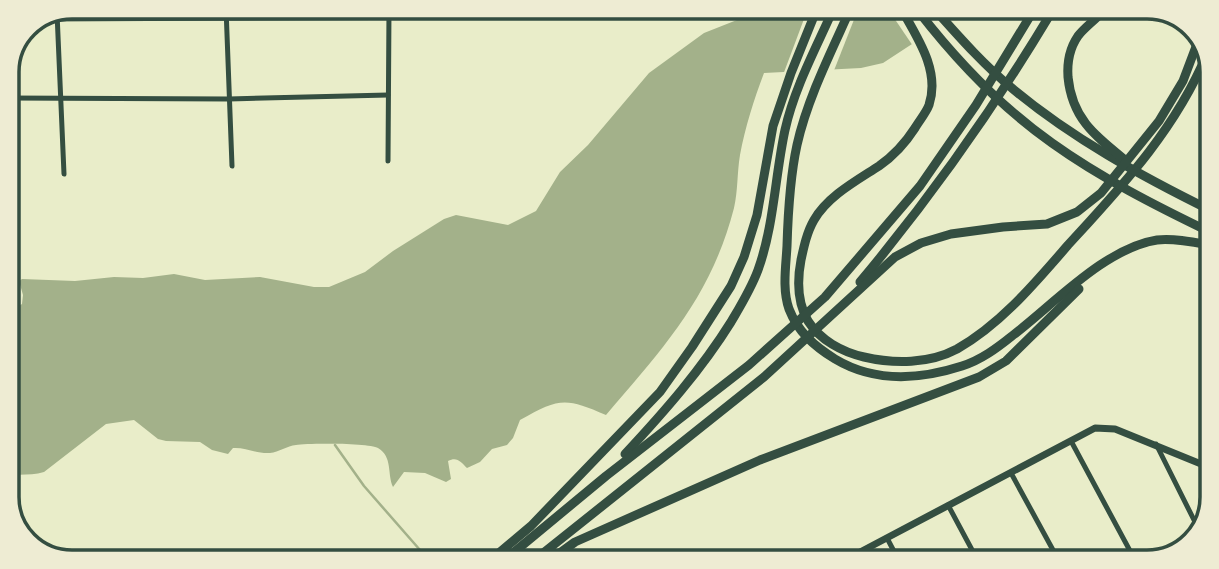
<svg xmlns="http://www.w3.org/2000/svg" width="1219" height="569" font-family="'PT Sans Narrow',sans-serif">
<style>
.water{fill:#a3b18a}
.pier{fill:#e9edc9}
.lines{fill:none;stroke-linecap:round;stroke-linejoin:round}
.stream{stroke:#a3b18a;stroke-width:2.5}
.minor{stroke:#344e41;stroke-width:5}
.tertiary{stroke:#344e41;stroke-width:7}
.primary{stroke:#344e41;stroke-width:9}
.rim{fill:none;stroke:#344e41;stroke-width:3.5}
</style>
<rect width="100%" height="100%" fill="#e9edc9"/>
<path class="water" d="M 860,12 L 961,12 L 883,63 L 861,68 L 764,73 C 754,99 745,128 740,155 C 737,173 738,191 734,208 C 711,297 664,347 606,415 C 565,397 559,398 520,420 L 513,438 L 507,445 L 492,449 L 480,462 L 467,468 C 461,462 457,456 448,461 L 451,479 L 446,482 L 425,473 L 404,472 L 393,487 C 387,474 393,457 378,448 C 370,443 307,443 296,445 C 287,446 279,452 270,453 C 257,454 245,447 233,448 L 228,454 L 212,450 L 200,442 L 166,441 L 158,439 L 134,420 L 106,424 L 44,472 C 32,476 20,474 7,475 L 7,310 L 14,309 L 22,304 L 23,295 L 19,281 L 22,279 L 75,281 L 114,277 L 143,278 L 174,274 L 205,280 L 260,277 L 314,287 L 329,287 L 365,272 L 393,251 L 444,219 L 456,215 L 508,225 L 536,211 L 560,172 L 588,145 L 649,73 L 704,33 L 742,18 Z"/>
<g class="pier">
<polygon points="807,11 857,12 833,73 783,75"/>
<polygon points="890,12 956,12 959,17 913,46"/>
</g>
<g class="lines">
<polyline class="stream" points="335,445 364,486 427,558"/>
<g class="minor">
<polyline points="226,8 232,166"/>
<polyline points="57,13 64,174"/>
<polyline points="42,19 495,17 565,10"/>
<polyline points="7,98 229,99 388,95"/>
<polyline points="388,161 389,9"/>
<polyline points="1071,441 1136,562"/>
<polyline points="1156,444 1200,532"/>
<polyline points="1011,473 1059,561"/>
<polyline points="948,505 978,561"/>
<polyline points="887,538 899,561"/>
</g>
<polyline class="tertiary" points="845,560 1095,428 1115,429 1206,466"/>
<g class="primary">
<path d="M 849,12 C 830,54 807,100 797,145 C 790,177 788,213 787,246 C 786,266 782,289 789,309 C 798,332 814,346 835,359 C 875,383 919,380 962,366 C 981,360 997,348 1012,336 C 1053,305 1105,248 1157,240 C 1173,238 1193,242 1209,245"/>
<path d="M 903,12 C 919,40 940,72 929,105 C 926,113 919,121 915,128 C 906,142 892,157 879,166 C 856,181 828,196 814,220 C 807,232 804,246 801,260 C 797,281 797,302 808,321 C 820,340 842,352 864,357 C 894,364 929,364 957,349 C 1001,324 1035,283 1068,245 C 1123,185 1175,130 1207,54"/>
<path d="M 919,12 C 957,61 1001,107 1052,143 C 1101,178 1156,206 1210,232"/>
<path d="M 937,12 C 961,39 985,66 1013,89 C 1072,138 1141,176 1210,210"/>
<path d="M 1101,13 C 1094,21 1084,28 1078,36 C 1069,49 1067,62 1068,77 C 1072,118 1094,135 1124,159"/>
<path d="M 860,282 C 931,197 994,108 1051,13"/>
<path d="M 625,454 C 664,412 701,370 731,322 C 741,305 751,289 758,270 C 774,226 775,176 785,130 C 794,89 815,50 832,12"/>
<polyline points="493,558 531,526 660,392 692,347 731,286 744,257 757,215 773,126 791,73 816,11"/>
<polyline points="507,558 606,476 749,365 825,297 920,186 976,105 1032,13"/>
<polyline points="537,558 764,377 895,257 921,243 951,234 1003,227 1047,224 1077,212 1101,193 1159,121 1183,81 1200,36"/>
<polyline points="553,558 575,542 760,460 979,377 1006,361 1079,289"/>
</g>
</g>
<path d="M0 0H1219V569H0ZM72 19H1147A53 53 0 0 1 1200 72V497A53 53 0 0 1 1147 550H72A53 53 0 0 1 19 497V72A53 53 0 0 1 72 19Z" fill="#eeecd3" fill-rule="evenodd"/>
<path class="rim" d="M72 19H1147A53 53 0 0 1 1200 72V497A53 53 0 0 1 1147 550H72A53 53 0 0 1 19 497V72A53 53 0 0 1 72 19Z"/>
</svg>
